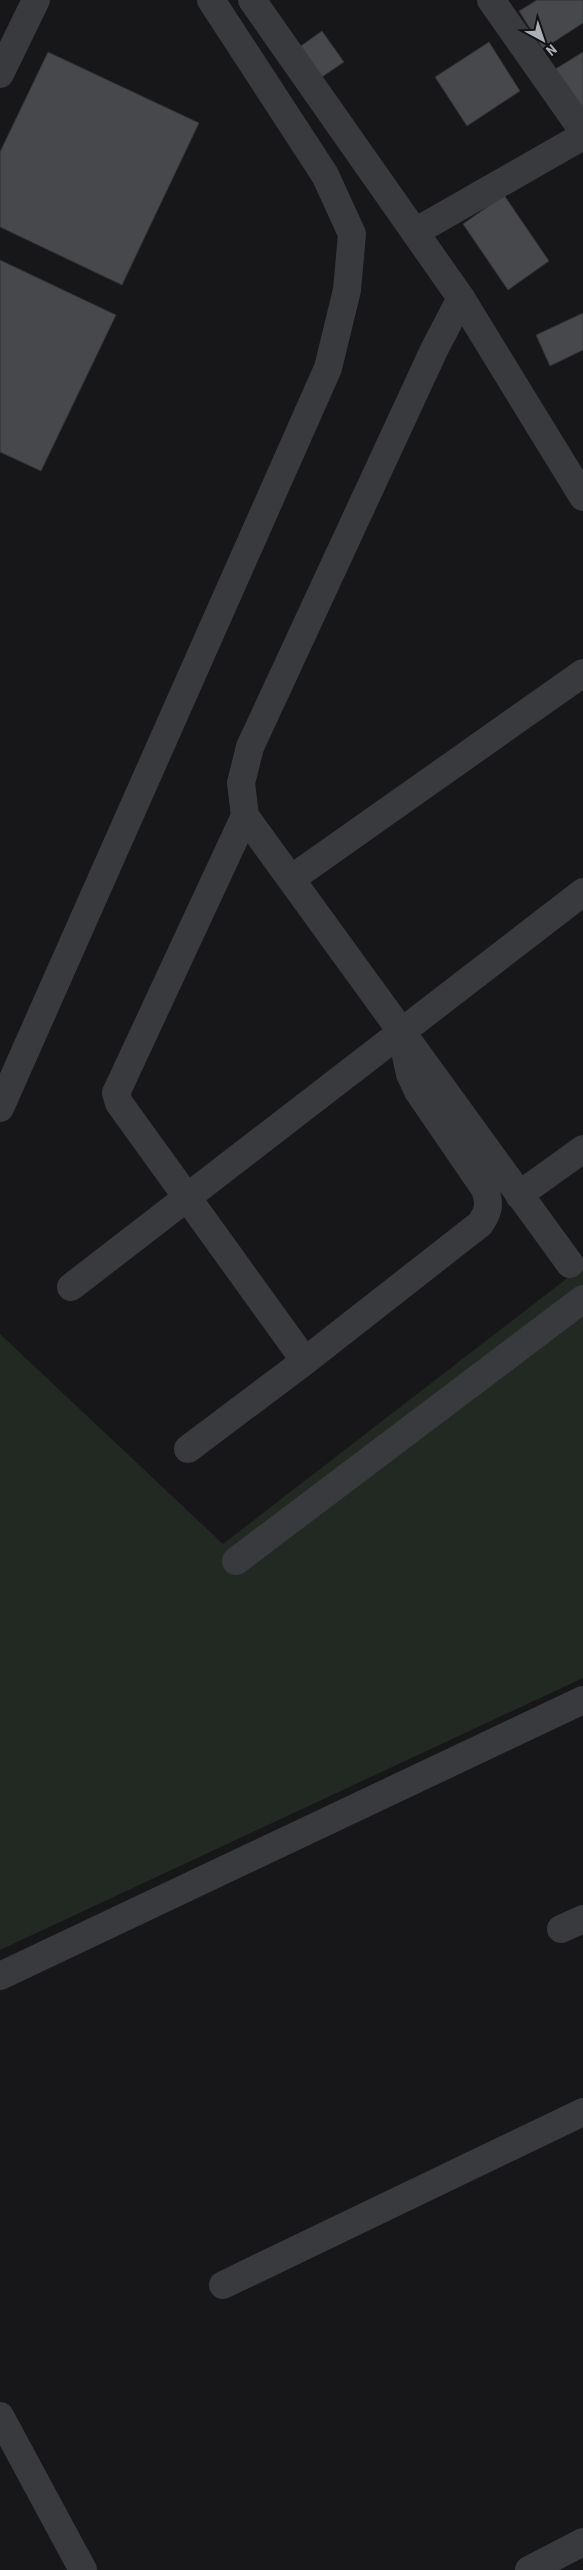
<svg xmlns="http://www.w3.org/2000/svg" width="583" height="2570" font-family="'Roboto Condensed',sans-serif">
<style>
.green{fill:#222923}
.building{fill:#46484b;stroke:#323235}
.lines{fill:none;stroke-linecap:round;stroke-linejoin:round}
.minor{stroke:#393a3e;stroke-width:28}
</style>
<rect width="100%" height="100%" fill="#171719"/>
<polygon class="green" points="583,1266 583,1678 0,1950 0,1334 223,1544"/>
<g class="building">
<polygon points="537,0 583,0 583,23 543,49 519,11"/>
<polygon points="322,31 344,62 319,79 298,48"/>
<polygon points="489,42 520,91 467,126 435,77"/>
<polygon points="48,52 199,123 122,285 0,227 0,152"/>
<polygon points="583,52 583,116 552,71"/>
<polygon points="504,195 549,261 508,290 463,224"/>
<polygon points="0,260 116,315 41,471 0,452"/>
<polygon points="583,313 583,350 550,366 536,335"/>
</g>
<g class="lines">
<g class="minor">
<polyline points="252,0 461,298 583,497"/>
<polyline points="491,0 583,131"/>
<polyline points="0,74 36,0"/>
<polyline points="415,232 583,136"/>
<polyline points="245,816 570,1264"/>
<polyline points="291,879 583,673"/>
<polyline points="0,1108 328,368 347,290 352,234 325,175 211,0"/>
<polyline points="519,1195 583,1149"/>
<polyline points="71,1287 583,892"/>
<polyline points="305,1361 119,1103 116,1093 245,816 241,783 250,747 434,350 461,298"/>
<path d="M 188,1449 L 305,1361 L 480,1224 C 489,1211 490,1204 485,1189 L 418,1091 L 410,1074 L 401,1032"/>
<polyline points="236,1561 583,1299"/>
<polyline points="561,1929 583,1919"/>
<polyline points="0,1976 583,1700"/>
<polyline points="223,2285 583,2112"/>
<polyline points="0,2416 83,2570"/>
<polyline points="529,2570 583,2542"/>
</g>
</g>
<g transform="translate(543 40) rotate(140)" stroke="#121214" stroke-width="4" paint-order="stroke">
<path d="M0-4L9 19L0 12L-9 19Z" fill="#abafb7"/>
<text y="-8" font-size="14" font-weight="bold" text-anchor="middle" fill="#abafb7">N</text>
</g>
</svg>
